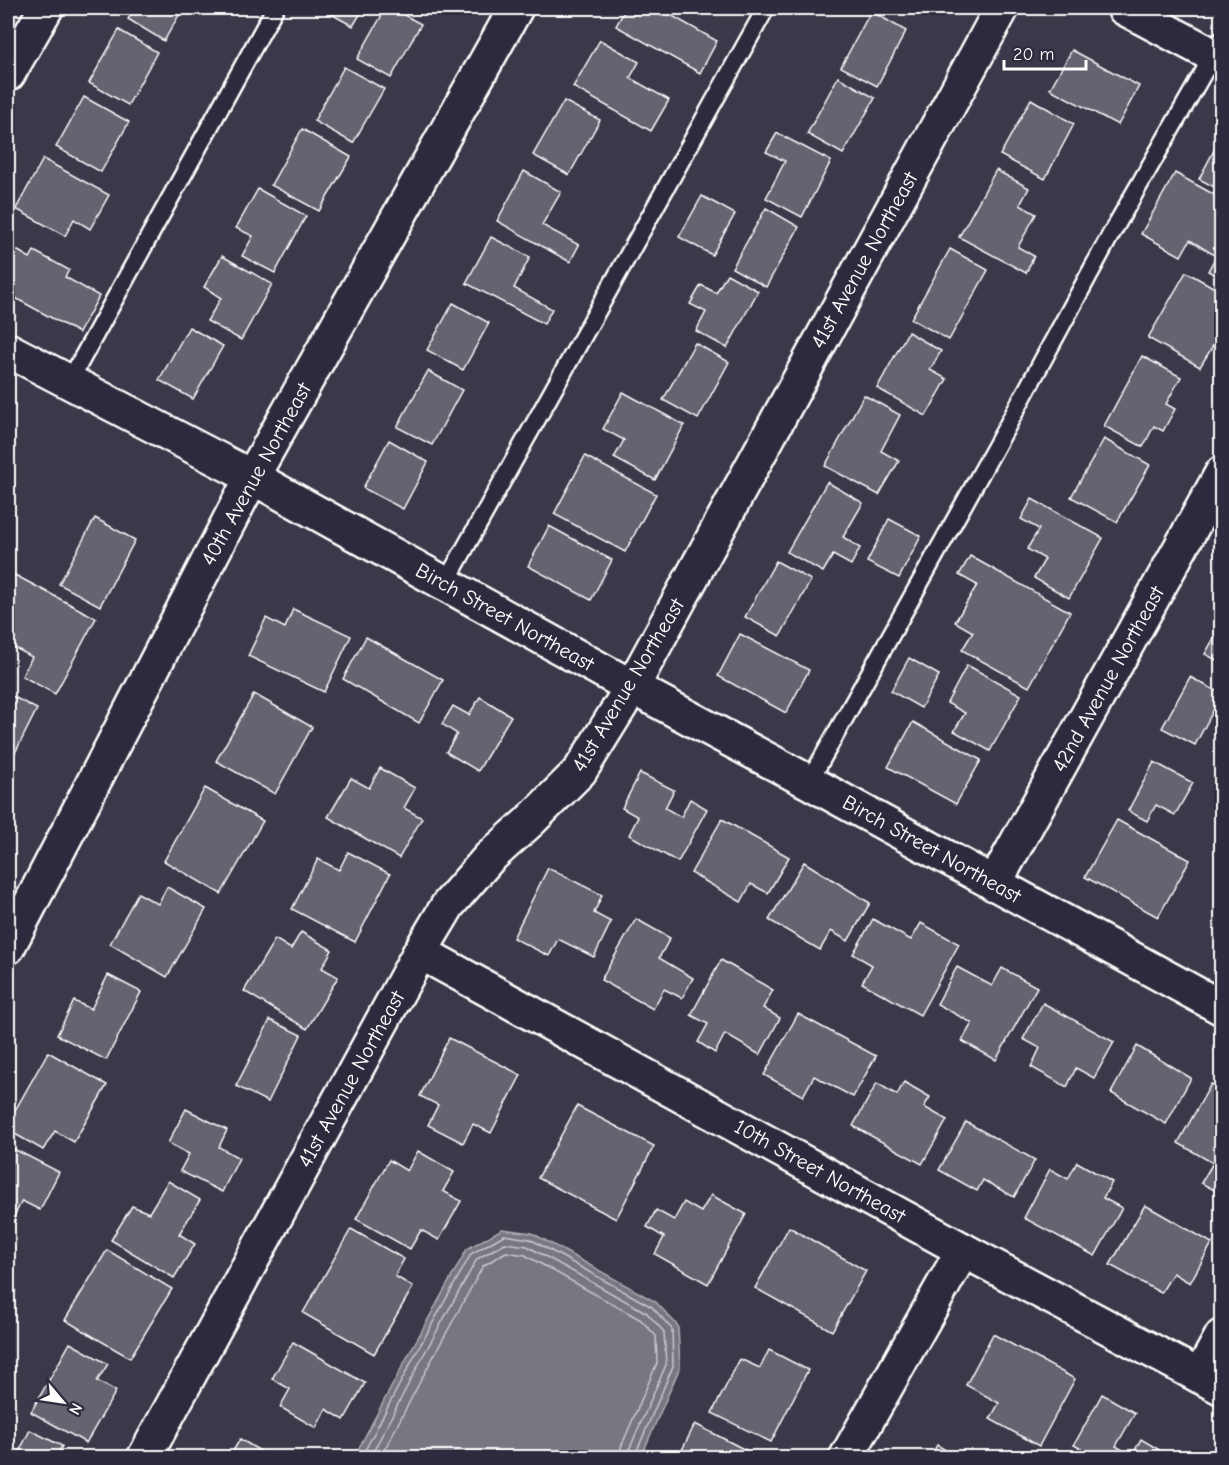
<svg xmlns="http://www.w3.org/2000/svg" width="1229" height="1465" font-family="'Comic Neue',sans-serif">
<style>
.water{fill:#797682;stroke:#afadb4;stroke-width:1.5}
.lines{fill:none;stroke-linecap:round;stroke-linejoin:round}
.shore{stroke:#c9c8cd;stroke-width:1.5}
.building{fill:#666270;stroke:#fff;stroke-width:1.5}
.service-casing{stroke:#fff;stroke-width:21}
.minor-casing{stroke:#fff;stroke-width:38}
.tertiary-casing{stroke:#fff;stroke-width:38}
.service{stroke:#2f2a3d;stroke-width:16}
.minor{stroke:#2f2a3d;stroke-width:33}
.tertiary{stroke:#2f2a3d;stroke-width:33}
.labels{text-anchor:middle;stroke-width:4.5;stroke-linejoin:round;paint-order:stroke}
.street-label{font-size:21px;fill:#fff;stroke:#2f2a3d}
</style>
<rect width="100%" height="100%" fill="#3c3749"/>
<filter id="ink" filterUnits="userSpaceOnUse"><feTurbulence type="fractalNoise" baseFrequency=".0167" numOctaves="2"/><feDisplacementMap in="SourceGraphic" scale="12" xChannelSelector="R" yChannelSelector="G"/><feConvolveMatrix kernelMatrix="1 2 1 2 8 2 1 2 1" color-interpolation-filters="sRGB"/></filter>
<g filter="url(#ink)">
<polygon class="water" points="502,1229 532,1233 656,1302 678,1326 680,1367 641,1457 354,1457 411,1350 467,1249"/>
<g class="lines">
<g class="shore">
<polyline points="361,1458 416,1353 471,1254 504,1235 530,1239 652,1307 672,1329 673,1366 636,1453 636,1458"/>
<polyline points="370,1458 423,1356 477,1259 505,1243 527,1246 647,1313 664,1332 666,1365 629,1450 628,1458"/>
<polyline points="380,1458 431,1361 483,1266 506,1252 525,1255 641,1320 656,1336 657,1363 621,1447 619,1458"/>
</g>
</g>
<g class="building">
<polygon points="135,8 183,8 164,41 128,19"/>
<polygon points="320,8 364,8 353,26"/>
<polygon points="386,8 391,8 421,24 391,78 357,59"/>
<polygon points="626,8 670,8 667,13 717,41 700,73 616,26"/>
<polygon points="902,8 919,8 915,15"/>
<polygon points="871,11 906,31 877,86 841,67"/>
<polygon points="119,30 157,52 128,105 89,83"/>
<polygon points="600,40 639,62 630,78 669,100 651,131 573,87"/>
<polygon points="1072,50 1139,86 1118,125 1050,89"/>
<polygon points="344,67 384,89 353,143 314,121"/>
<polygon points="838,77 875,98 843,154 807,134"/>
<polygon points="84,97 129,122 101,172 56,147"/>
<polygon points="1031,99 1074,124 1045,179 1000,155"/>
<polygon points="564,101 600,120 569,175 533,155"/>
<polygon points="302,129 351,157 319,211 271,185"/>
<polygon points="777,133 831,161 802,217 766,198 785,161 766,152"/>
<polygon points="1222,135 1222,191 1199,179"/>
<polygon points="43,159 109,195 90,229 74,219 65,236 16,209"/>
<polygon points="996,170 1029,188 1020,205 1036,214 1018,247 1034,256 1026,273 959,237"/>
<polygon points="524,171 561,192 542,225 579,245 570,262 497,221"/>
<polygon points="1175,173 1222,199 1222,279 1208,271 1216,256 1190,240 1181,256 1141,234"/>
<polygon points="258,189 306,216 275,273 242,256 253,236 236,228"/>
<polygon points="702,196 735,214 712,255 679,237"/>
<polygon points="766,208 799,227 766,287 732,268"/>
<polygon points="491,237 530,257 514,288 552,309 544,324 466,283"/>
<polygon points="8,245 30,258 34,251 69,270 65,277 99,296 79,333 8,294"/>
<polygon points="950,249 988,270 949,340 911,319"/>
<polygon points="222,256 272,284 241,340 207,321 221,298 204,287"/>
<polygon points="1186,272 1222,292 1222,331 1200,367 1148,338"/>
<polygon points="727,274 758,291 727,348 696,331 706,312 690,304 701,285 716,293"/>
<polygon points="453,303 489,323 463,370 427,350"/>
<polygon points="189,327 223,346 193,399 159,380"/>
<polygon points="908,332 941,351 930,370 947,379 926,416 877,388"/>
<polygon points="695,343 729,362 698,419 663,400"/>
<polygon points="1142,356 1181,377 1166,404 1175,409 1163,431 1154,426 1143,447 1104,426"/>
<polygon points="428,371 462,390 432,445 397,427"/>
<polygon points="623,392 684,425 655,480 614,458 624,440 603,429"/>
<polygon points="864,395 900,415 881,451 899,461 879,495 825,466"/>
<polygon points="1104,439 1150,465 1117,522 1071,497"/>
<polygon points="389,440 428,462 403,509 363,488"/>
<polygon points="585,456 656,494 625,552 554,514"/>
<polygon points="827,482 863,503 843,537 860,548 851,565 833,555 823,572 787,552"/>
<polygon points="1032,499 1103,538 1069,598 1034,578 1045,559 1027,549 1039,529 1021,519"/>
<polygon points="95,518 135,540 100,606 59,584"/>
<polygon points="889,519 921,536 899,578 867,562"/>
<polygon points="549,526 612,560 591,600 528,566"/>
<polygon points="970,556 1070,612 1029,687 962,650 973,632 955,622 977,585 959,575"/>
<polygon points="776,561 811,580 780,636 745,617"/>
<polygon points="13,574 96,618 55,694 22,676 32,657 8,644 8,624 10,620 8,619 8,585"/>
<polygon points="293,609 351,636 324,692 248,656 266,618 285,628"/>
<polygon points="1222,624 1222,663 1205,654"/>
<polygon points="740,634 809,670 786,713 718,676"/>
<polygon points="366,637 443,680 419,723 343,679"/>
<polygon points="909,658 939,675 921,708 891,691"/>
<polygon points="967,665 1021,695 990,751 954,731 965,713 947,703"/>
<polygon points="1190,677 1222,694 1195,745 1162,728"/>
<polygon points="8,694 37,709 8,767"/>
<polygon points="254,694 312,727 275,794 216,761"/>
<polygon points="480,697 511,716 478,771 446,752 457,734 442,724 453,706 469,715"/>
<polygon points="913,722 981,760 956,804 888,767"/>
<polygon points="1154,762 1193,783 1175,815 1156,805 1147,821 1128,811"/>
<polygon points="380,768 415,788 404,808 422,818 399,858 328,817 351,778 369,788"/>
<polygon points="640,773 674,790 665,808 681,817 690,799 707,809 678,862 629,835 638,817 622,808"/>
<polygon points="205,788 263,821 221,894 164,861"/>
<polygon points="722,819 789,857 768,893 751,884 741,902 691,873"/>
<polygon points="1117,820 1190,860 1158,917 1085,877"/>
<polygon points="348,852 390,874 355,942 292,909 318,859 339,870"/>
<polygon points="804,862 870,903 848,941 831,931 820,950 769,920"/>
<polygon points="548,868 602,895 594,913 611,922 594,957 558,939 549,956 513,938"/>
<polygon points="167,887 206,909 167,977 110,944 138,893 158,904"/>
<polygon points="636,919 670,938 659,958 693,978 682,998 664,989 653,1009 601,980"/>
<polygon points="873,919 911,940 921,923 959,944 920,1015 862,983 872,965 853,954"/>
<polygon points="301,932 332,950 322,968 338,977 307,1029 244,991 275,939 291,949"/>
<polygon points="721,960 773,990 763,1008 780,1018 760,1055 725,1034 715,1053 698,1042 708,1024 691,1015"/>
<polygon points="957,967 992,986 1002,968 1037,987 996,1060 962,1041 972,1023 937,1004"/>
<polygon points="108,975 141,992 106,1060 57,1035 74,1001 91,1009"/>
<polygon points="1043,1003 1114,1042 1094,1078 1076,1068 1067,1087 1031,1067 1040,1048 1023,1039"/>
<polygon points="798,1014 876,1056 853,1097 814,1076 803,1096 764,1075"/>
<polygon points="270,1020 301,1035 268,1102 236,1086"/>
<polygon points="449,1038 521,1075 491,1133 473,1124 463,1143 428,1125 438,1105 420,1096"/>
<polygon points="1137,1046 1191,1078 1166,1124 1111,1093"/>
<polygon points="48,1052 107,1085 74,1142 55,1131 43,1150 8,1130 8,1123"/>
<polygon points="904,1082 930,1097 924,1107 947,1120 922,1164 853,1126 877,1083 897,1095"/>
<polygon points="1211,1084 1222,1090 1222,1194 1201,1183 1213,1163 1178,1143"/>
<polygon points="577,1106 654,1146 616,1219 538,1178"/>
<polygon points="186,1109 227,1130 219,1147 239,1158 222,1192 180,1171 189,1154 168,1143"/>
<polygon points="966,1122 1035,1160 1014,1197 983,1180 977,1191 939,1170"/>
<polygon points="8,1146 59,1172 40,1210 22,1201 12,1220 8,1218"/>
<polygon points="418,1151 454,1172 443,1191 461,1201 439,1240 421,1230 410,1249 356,1219 389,1160 407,1171"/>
<polygon points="1077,1162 1112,1182 1103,1198 1122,1208 1095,1256 1024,1218 1050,1169 1068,1179"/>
<polygon points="168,1181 200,1200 179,1234 195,1244 174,1278 111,1240 132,1206 149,1213"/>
<polygon points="711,1195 746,1214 708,1284 655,1254 664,1237 647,1227 656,1210 674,1220 684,1202 701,1212"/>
<polygon points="1145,1205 1212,1243 1190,1283 1173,1273 1161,1293 1110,1265"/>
<polygon points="789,1227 866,1271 832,1331 755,1288"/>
<polygon points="351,1229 404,1259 395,1276 413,1287 374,1354 303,1313"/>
<polygon points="107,1250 172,1289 130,1358 65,1320"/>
<polygon points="8,1284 16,1289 8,1304"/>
<polygon points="993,1334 1075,1379 1039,1446 990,1419 999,1403 966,1385"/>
<polygon points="293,1342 365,1383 344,1420 326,1409 316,1428 280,1407 290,1389 272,1379"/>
<polygon points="70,1343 108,1364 97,1381 116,1391 86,1443 31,1412"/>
<polygon points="769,1350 808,1370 771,1442 712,1413 740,1359 760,1368"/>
<polygon points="1102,1394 1135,1413 1116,1446 1132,1456 1141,1439 1173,1458 1097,1458 1074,1445"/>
<polygon points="695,1424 761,1458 678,1458"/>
<polygon points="30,1430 62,1446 56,1458 16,1458"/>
<polygon points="240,1439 272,1458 229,1458"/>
<polygon points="937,1445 959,1458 930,1458"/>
</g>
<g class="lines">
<defs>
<g id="service">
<polyline points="69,382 275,8"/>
<polyline points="445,584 766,8"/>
<polyline points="809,782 1005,430 1110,236 1222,40"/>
</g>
<g id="minor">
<polyline points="1124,8 1222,60"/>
<polyline points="8,74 46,8"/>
<polyline points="8,350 252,477 632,687 809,782 1222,1008"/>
<polyline points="994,884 1222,473"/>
<polyline points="420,952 963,1250 1222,1388"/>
<polyline points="1200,1376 1222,1336"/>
<polyline points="144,1458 420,952 448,905 489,858 529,822 580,771 632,687 1002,8"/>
<polyline points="846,1458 963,1250"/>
</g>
<polyline id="tertiary" points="8,947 252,477 516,8"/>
</defs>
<use href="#service" class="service-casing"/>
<use href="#minor" class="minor-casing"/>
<use href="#tertiary" class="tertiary-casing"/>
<use href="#service" class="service"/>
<use href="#minor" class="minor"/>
<use href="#tertiary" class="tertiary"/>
</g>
</g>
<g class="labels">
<g class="street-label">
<text transform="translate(864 260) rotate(-61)" y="7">41st Avenue Northeast</text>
<text transform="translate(256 474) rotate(-61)" y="7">40th Avenue Northeast</text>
<text transform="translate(505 617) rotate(29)" y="7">Birch Street Northeast</text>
<text transform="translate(1108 679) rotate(-61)" y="7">42nd Avenue Northeast</text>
<text transform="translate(628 685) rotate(-59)" y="7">41st Avenue Northeast</text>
<text transform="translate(932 849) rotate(29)" y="7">Birch Street Northeast</text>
<text transform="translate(351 1079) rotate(-61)" y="7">41st Avenue Northeast</text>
<text transform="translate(820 1171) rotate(29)" y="7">10th Street Northeast</text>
</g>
</g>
<rect width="1229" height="1465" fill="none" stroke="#2f2a3d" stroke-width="30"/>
<rect x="15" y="15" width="1199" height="1435" fill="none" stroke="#fff" stroke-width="2" filter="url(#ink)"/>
<g transform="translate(63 1402) rotate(119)" stroke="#2f2a3d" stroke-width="4.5" paint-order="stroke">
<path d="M0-4.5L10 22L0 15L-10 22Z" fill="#ffffff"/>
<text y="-9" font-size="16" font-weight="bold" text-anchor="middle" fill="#ffffff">N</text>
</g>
<path d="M1004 60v9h82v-9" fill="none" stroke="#ffffff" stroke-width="3"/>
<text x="1013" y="60" font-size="18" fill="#ffffff" stroke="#2f2a3d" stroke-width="4.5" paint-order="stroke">20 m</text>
</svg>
